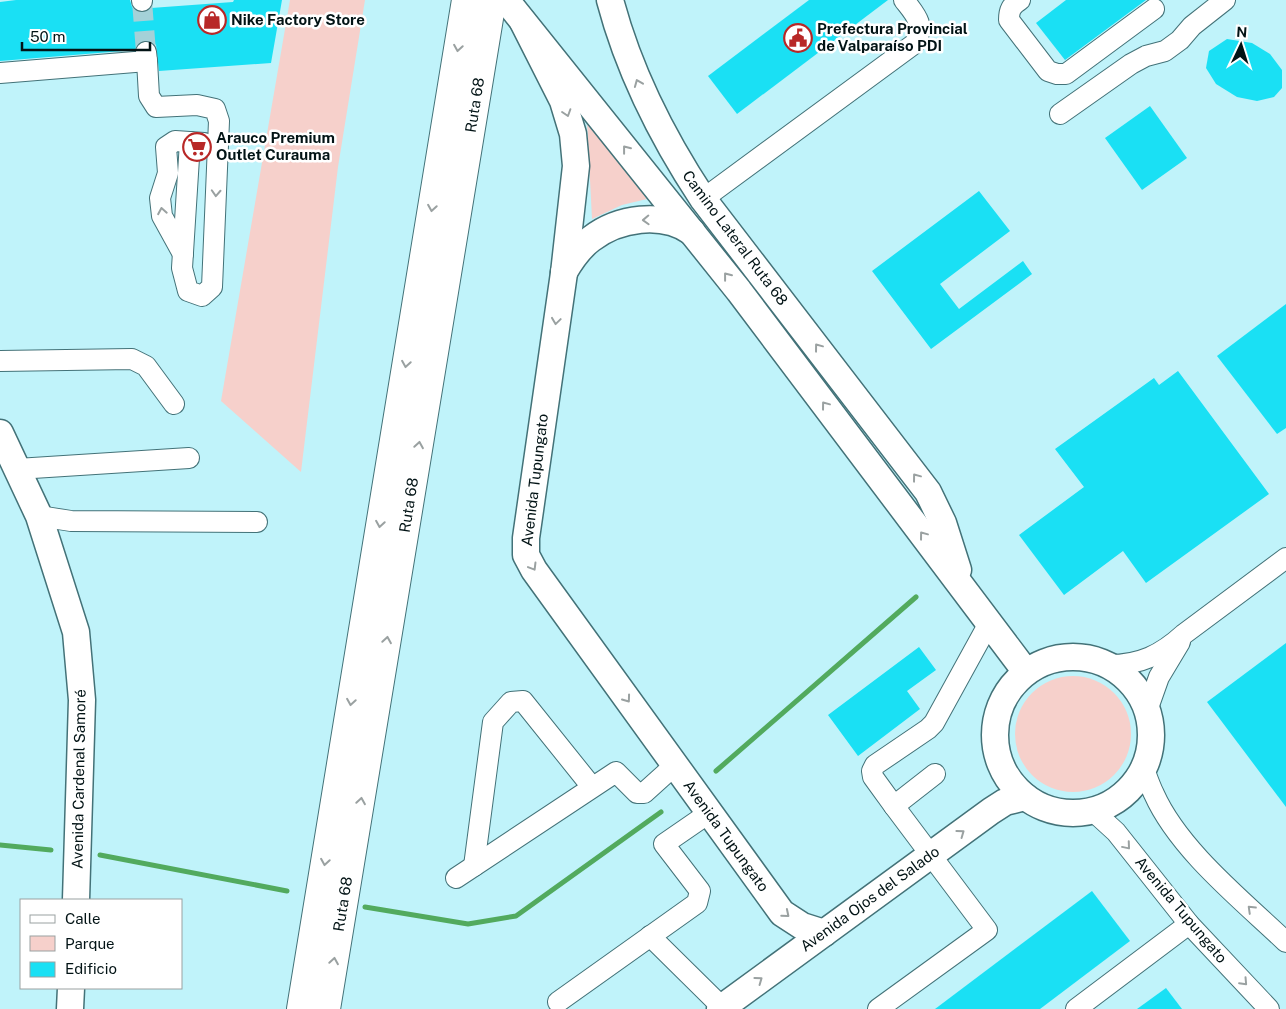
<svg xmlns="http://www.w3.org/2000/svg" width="1286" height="1009" font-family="'Public Sans',sans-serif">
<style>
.green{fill:#f6d0cb}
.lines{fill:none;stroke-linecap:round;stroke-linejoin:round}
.stream{stroke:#52aa5e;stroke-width:5}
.building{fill:#1ae0f4}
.minor-tunnel{stroke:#a4d1d8;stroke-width:20;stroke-dasharray:20 10;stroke-linecap:butt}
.minor-casing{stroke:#437278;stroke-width:22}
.major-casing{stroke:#437278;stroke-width:29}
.highway-casing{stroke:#437278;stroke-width:30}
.minor{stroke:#fff;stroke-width:20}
.major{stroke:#fff;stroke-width:26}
.highway{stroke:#fff;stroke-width:28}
.oneway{stroke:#9aa1a1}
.labels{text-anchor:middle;stroke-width:5;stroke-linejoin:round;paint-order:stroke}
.poi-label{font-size:15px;font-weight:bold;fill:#021315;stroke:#fff;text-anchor:start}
.street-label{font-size:15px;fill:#021315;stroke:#fff}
</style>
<rect width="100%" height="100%" fill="#c0f3fa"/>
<g class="green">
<polygon points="290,0 365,0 338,167 301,472 221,401"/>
<polygon points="587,121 647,199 622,205 592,219"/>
<circle cx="1073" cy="734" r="58"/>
</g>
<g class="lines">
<g class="stream">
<polyline points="716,771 916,597"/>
<polyline points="0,845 51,850"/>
<polyline points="100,855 287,891"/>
<polyline points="365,907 468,924 516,916 661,812"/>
</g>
</g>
<g class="building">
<polygon points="16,0 130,0 132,7 137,11 142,13 147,11 151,8 233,2 234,0 282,0 271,63 159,71 156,45 151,41 145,40 139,43 135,50 0,61 0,2"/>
<polygon points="809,0 888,0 737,114 708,76"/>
<polygon points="1066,0 1146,0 1065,60 1036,23"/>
<polygon points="1227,39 1252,43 1270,54 1282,70 1282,88 1274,97 1257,101 1237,97 1216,84 1206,68 1209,51"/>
<polygon points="1150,106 1187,158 1142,190 1105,138"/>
<polygon points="979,191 1010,231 940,284 959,309 1023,261 1032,274 931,349 872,271"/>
<polygon points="1286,304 1286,428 1277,434 1217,356"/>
<polygon points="1178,371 1269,494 1146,583 1123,551 1064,595 1019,535 1084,487 1055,449 1154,378 1159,385"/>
<polygon points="1286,643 1286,807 1207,702"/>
<polygon points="919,647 936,670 907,691 920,709 858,756 828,715"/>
<polygon points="1092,891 1130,941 1040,1009 935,1009"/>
<polygon points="1166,988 1182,1009 1137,1009"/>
</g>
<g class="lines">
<polyline class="minor-tunnel" points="142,1 146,52"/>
<defs>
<g id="minor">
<polyline points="142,0 142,1"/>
<path d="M 1020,0 C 1011,6 1009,10 1009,20 L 1048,71 L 1057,74 L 1066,74 L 1154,9"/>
<polyline points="147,61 149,96 156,107 197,105 215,109 219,121 212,287 202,296 188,291 182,268 190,142"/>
<polyline points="0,73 147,61 146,52"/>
<polyline points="1060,114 1131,64 1146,56 1165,51 1180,40 1192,26 1225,0"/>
<path d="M 703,199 L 914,44 C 927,26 915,14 904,0"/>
<polyline points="183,254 162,216 160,198 168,173 166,147 175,141 204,143"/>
<polyline points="0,361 132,359 146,366 174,404"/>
<polyline points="17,469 189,458"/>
<polyline points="39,516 71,521 257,522"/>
<path d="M 1109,665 C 1140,665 1161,655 1184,634 L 1286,558"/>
<polyline points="1148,708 1159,677 1180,642"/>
<path d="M 1144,769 C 1147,777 1150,786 1154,794 C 1179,850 1242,900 1286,942"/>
<polyline points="894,806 935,774"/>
<polyline points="1093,811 1116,832 1189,924 1269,1009"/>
<polyline points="474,866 493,722 511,702 523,701 592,787"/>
<polyline points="456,878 616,772 637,793 644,793 675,765"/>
<polyline points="650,936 722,1007"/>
<polyline points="558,1002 697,903 700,891 664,844 709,813"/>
<polyline points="878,1009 987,930 894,806 873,777 872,771 875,765 928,729 934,723 989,623"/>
<polyline points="1076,1009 1189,924"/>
</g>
<g id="major">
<polyline points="506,0 739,291 1026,672"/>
<path d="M 610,0 C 629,72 662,137 703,199 L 928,492 L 943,523 L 958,570"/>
<polyline points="523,22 563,101 573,134 576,166 564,273 526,538 526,555 534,570 782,913 802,926 824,933"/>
<path d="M 564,272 C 571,260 579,248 591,239 C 618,218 662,211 692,232"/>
<polyline points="0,433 39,516 76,632 82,700 76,900"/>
<circle cx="1073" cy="735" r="78"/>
<polyline points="70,1009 71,988"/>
<polyline points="720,1009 991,811 1005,802 1025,797"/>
</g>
<g id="highway">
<polyline points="301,1009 466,0"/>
<polyline points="326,1009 492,0"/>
</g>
</defs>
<use href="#minor" class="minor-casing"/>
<use href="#major" class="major-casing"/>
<use href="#highway" class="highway-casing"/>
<use href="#minor" class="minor"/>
<use href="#major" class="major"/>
<use href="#highway" class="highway"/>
</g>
<defs><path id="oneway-chevron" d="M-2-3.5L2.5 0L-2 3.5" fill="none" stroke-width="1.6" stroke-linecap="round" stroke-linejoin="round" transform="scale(1.25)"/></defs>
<g class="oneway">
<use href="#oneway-chevron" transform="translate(458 48) rotate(99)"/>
<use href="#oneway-chevron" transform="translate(638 83) rotate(-112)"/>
<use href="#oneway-chevron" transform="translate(567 113) rotate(72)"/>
<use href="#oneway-chevron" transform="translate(626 149) rotate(-128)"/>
<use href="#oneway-chevron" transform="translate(216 193) rotate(93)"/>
<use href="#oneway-chevron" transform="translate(432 208) rotate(99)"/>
<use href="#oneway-chevron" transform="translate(162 211) rotate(-100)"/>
<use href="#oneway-chevron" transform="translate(646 220) rotate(178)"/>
<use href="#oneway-chevron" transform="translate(727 276) rotate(-128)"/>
<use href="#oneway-chevron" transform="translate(556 321) rotate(98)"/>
<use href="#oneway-chevron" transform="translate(818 347) rotate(-127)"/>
<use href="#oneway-chevron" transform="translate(406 364) rotate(99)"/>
<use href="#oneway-chevron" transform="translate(825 405) rotate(-127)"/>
<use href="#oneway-chevron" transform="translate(419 445) rotate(-81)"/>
<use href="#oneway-chevron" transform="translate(916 477) rotate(-127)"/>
<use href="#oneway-chevron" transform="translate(380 524) rotate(99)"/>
<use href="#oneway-chevron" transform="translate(923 535) rotate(-127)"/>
<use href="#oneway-chevron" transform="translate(533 567) rotate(59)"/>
<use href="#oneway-chevron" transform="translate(387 640) rotate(-81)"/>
<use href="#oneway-chevron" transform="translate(627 699) rotate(54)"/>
<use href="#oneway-chevron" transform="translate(351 702) rotate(99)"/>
<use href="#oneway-chevron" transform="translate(361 801) rotate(-81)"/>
<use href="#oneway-chevron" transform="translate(961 833) rotate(-36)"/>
<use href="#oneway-chevron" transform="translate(1127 846) rotate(50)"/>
<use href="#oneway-chevron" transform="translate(325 862) rotate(99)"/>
<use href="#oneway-chevron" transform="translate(1251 909) rotate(-136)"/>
<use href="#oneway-chevron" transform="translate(786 914) rotate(40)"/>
<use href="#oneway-chevron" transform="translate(334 961) rotate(-81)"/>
<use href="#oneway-chevron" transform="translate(759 980) rotate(-36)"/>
<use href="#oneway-chevron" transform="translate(1244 982) rotate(47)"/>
</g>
<defs>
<symbol id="shop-ring" viewBox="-11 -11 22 22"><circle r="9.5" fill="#fff" stroke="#b82827" stroke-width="1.5"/><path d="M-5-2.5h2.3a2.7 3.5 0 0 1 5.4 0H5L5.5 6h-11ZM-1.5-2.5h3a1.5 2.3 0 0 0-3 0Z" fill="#b82827"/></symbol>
<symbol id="civic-ring" viewBox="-11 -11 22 22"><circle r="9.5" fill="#fff" stroke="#b82827" stroke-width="1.5"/><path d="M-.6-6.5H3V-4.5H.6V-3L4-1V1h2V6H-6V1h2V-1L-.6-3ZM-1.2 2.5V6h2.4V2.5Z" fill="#b82827"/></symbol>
<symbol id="supermarket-ring" viewBox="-11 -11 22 22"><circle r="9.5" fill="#fff" stroke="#b82827" stroke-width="1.5"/><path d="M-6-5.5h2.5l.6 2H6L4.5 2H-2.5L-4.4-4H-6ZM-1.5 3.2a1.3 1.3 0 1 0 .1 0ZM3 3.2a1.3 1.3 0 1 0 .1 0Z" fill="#b82827"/></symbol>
</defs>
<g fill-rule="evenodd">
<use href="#shop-ring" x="196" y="4" width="32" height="32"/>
<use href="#civic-ring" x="782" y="22" width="32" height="32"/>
<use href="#supermarket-ring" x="181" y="131" width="32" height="32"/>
</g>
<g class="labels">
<g class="poi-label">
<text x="231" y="25">Nike Factory Store</text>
<text x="817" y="34">Prefectura Provincial<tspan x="817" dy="17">de Valparaíso PDI</tspan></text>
<text x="216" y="143">Arauco Premium<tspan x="216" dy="17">Outlet Curauma</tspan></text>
</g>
<g class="street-label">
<text transform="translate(475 105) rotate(-81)" y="5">Ruta 68</text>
<text transform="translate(735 238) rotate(53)" y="5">Camino Lateral Ruta 68</text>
<text transform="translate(535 480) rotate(-83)" y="5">Avenida Tupungato</text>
<text transform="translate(409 505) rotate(-81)" y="5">Ruta 68</text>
<text transform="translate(79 779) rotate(-89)" y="5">Avenida Cardenal Samoré</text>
<text transform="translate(726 836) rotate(54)" y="5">Avenida Tupungato</text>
<text transform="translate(870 899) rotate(-36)" y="5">Avenida Ojos del Salado</text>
<text transform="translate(343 904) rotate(-81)" y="5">Ruta 68</text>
<text transform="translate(1181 910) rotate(50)" y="5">Avenida Tupungato</text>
</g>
</g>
<rect x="20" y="899" width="162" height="90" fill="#ffffff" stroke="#9aa1a1"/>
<rect x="30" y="915" width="25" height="8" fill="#ffffff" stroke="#9aa1a1"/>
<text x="65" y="924" font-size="15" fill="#021315">Calle</text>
<rect x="30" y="936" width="25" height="15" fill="#f6d0cb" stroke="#9aa1a1"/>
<text x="65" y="949" font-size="15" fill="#021315">Parque</text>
<rect x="30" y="962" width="25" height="15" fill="#1ae0f4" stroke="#9aa1a1"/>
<text x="65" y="974" font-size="15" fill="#021315">Edificio</text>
<g transform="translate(1241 45) rotate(4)" stroke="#ffffff" stroke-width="4" paint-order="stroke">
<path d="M0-4L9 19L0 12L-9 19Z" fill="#021315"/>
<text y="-8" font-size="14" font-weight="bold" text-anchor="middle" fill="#021315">N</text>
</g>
<path d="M22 42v8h128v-8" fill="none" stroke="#021315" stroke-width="2.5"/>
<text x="30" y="42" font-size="15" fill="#021315" stroke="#ffffff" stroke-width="4" paint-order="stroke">50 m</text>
</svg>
